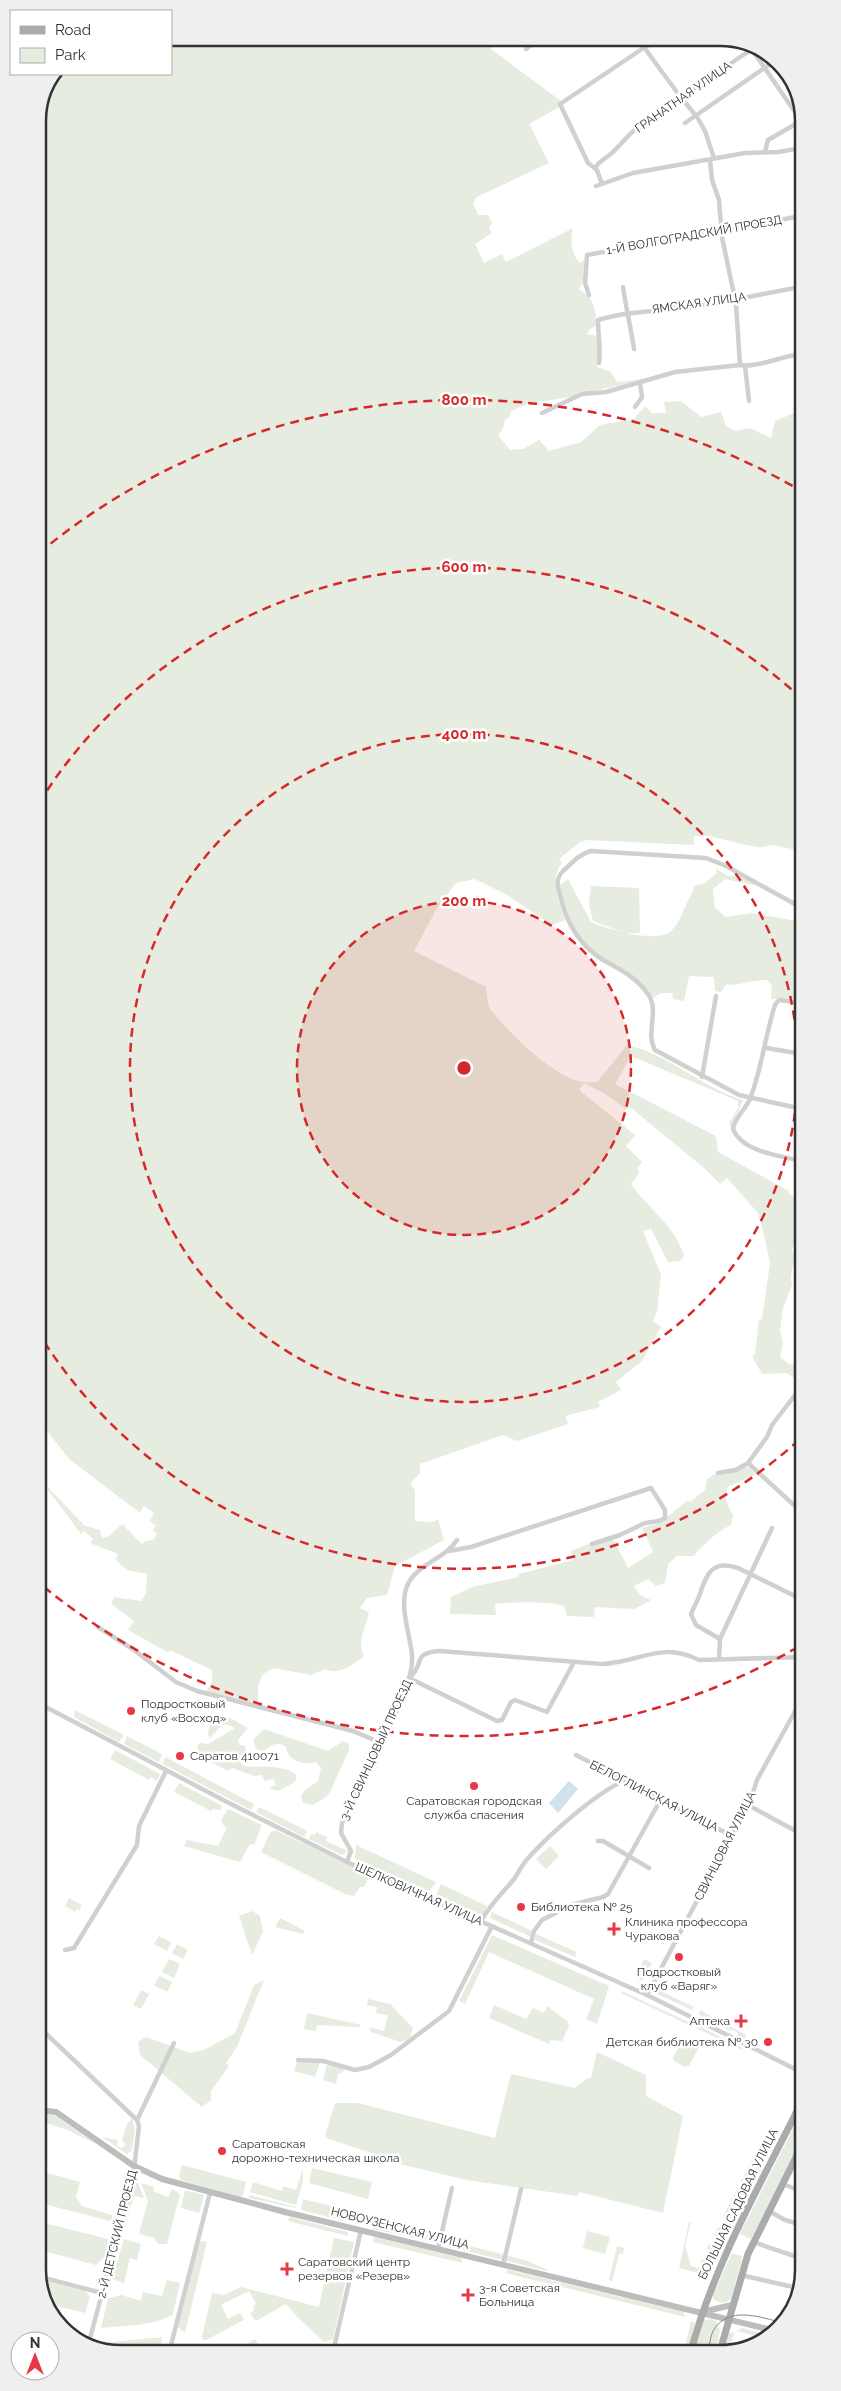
<svg xmlns="http://www.w3.org/2000/svg" width="841" height="2391" font-family="Raleway,sans-serif">
<style>
.green{fill:#e6ecdf}
.water{fill:#cfe2ee}
.lines{fill:none;stroke-linecap:round;stroke-linejoin:round}
.minor{stroke:#d0d0d0;stroke-width:4.5}
.tertiary{stroke:#d0d0d0;stroke-width:5.5}
.secondary{stroke:#bdbdbd;stroke-width:6}
.primary{stroke:#ababab;stroke-width:7}
.tram{stroke:#888;stroke-width:1}
.ring{fill:none;stroke:#d62828;stroke-width:2.5;stroke-dasharray:9 6}
.poi-dot{fill:#e63946;stroke:#fff;stroke-width:2}
.labels{text-anchor:middle;stroke-width:5;stroke-linejoin:round;paint-order:stroke}
.street-label{font-size:12px;fill:#333;stroke:#fff}
.poi-label{font-size:12px;fill:#333;stroke:#fff;text-anchor:start}
.rim{fill:none;stroke:#333;stroke-width:2.5}
.centre{fill:#d62828;stroke:#fff;stroke-width:2.5}
.ring-label{font-size:15px;text-anchor:middle;font-weight:bold;fill:#d62828;stroke:#fff;stroke-width:5;stroke-linejoin:round;paint-order:stroke}
</style>
<rect width="100%" height="100%" fill="#fff"/>
<g class="green">
<path d="M 495,40 L 491,49 L 561,101 L 561,106 L 529,124 L 549,163 L 477,197 L 473,203 L 478,215 L 488,215 L 492,223 L 489,228 L 492,233 L 475,244 L 484,263 L 502,254 L 506,262 L 573,228 C 570,239 571,255 580,263 L 584,260 L 583,281 L 579,289 C 594,298 596,309 596,326 L 590,329 L 587,334 L 597,336 L 600,346 L 597,367 L 611,372 L 617,382 L 645,379 L 565,398 L 530,403 L 511,411 L 510,416 L 505,420 L 503,429 L 498,435 L 510,450 L 523,449 L 539,440 L 549,451 L 581,442 L 600,425 L 634,419 L 645,406 L 652,413 L 666,413 L 664,402 L 681,401 L 701,417 L 721,412 L 726,426 L 735,431 L 750,428 L 771,438 L 775,421 L 794,413 L 797,401 L 801,400 L 802,851 L 773,845 L 760,847 L 746,845 L 709,836 L 694,836 L 694,845 L 587,840 L 580,842 L 559,859 L 562,863 C 549,879 559,902 565,920 L 552,925 L 507,895 L 475,879 L 456,883 L 437,908 L 414,951 L 486,987 C 487,994 487,1004 491,1010 C 509,1033 567,1093 598,1081 L 627,1045 C 669,1054 702,1088 743,1100 L 731,1128 L 729,1123 L 738,1108 L 738,1101 L 631,1056 L 615,1084 L 716,1136 L 718,1152 L 789,1191 L 788,1193 L 802,1201 L 802,1237 L 796,1240 L 792,1249 L 794,1257 L 791,1278 L 792,1285 L 783,1308 L 780,1331 L 783,1342 L 780,1357 L 790,1365 L 797,1363 L 802,1366 L 802,1382 L 786,1373 L 762,1374 L 752,1356 L 755,1354 L 759,1320 L 762,1319 L 770,1263 L 764,1235 L 758,1213 L 727,1178 L 720,1184 L 704,1168 L 630,1107 L 627,1110 L 605,1094 L 584,1083 L 579,1090 L 635,1135 L 626,1146 L 642,1162 L 637,1169 L 640,1172 L 631,1184 C 648,1209 675,1225 684,1256 L 680,1261 L 668,1262 L 651,1229 L 643,1231 L 661,1275 L 657,1312 L 653,1321 L 661,1327 L 642,1361 L 616,1382 L 621,1390 L 598,1402 L 600,1407 L 565,1416 L 568,1424 L 517,1441 L 503,1435 L 420,1464 L 420,1473 L 410,1484 L 415,1490 L 415,1521 L 433,1522 L 438,1519 L 444,1540 L 395,1566 L 387,1595 L 367,1598 L 360,1608 L 369,1612 C 366,1629 356,1640 364,1656 C 352,1665 340,1676 325,1669 L 311,1675 L 274,1668 L 263,1674 L 258,1686 L 258,1704 L 206,1692 L 212,1681 L 212,1670 L 172,1651 L 167,1652 L 128,1630 L 134,1621 L 111,1604 L 114,1597 L 141,1601 L 146,1593 L 147,1574 L 127,1570 L 116,1560 L 118,1554 L 90,1543 L 93,1539 L 84,1531 L 81,1534 L 39,1478 L 85,1526 L 100,1530 L 102,1538 L 109,1536 L 122,1524 L 142,1544 L 146,1541 L 153,1540 L 157,1534 L 153,1530 L 156,1526 L 150,1521 L 154,1513 L 144,1506 L 140,1513 L 69,1459 L 40,1422 L 42,1420 L 39,1416 L 38,116 L 57,74 L 171,74 L 171,43 Z"/>
<path d="M 715,868 L 728,876 L 742,876 L 759,886 L 725,879 L 713,889 L 715,908 L 726,917 L 752,913 L 797,921 L 799,909 L 802,910 L 802,1000 L 781,998 L 771,999 L 772,986 L 767,980 C 753,980 742,985 726,985 L 721,992 L 715,991 L 714,977 L 689,976 L 684,1001 L 673,999 L 672,993 L 661,993 L 653,998 C 636,971 614,968 592,950 C 572,934 564,909 560,885 L 568,879 L 591,922 C 608,929 658,945 672,930 C 680,922 682,912 687,903 C 690,896 693,893 694,886 L 705,883 L 717,873 Z"/>
<polygon points="591,886 639,888 640,933 625,933 593,921 589,904"/>
<path d="M 740,1466 L 749,1468 L 756,1474 L 727,1487 L 726,1500 L 733,1516 L 731,1525 C 717,1532 703,1544 694,1556 L 677,1556 L 668,1564 L 665,1583 L 656,1586 L 648,1579 L 634,1586 L 640,1595 L 651,1600 L 634,1609 L 595,1607 L 594,1617 L 567,1616 L 564,1606 C 548,1601 512,1602 495,1604 L 496,1615 L 450,1614 L 451,1597 L 472,1587 L 518,1577 L 519,1574 L 573,1560 L 571,1551 L 611,1535 L 628,1568 L 653,1552 L 642,1528 L 660,1523 L 688,1500 L 690,1502 L 705,1490 L 707,1479 L 718,1472 Z"/>
<polygon points="75,1710 124,1735 119,1742 74,1717"/>
<path d="M 219,1716 L 230,1718 L 248,1728 L 238,1740 L 240,1745 L 244,1745 L 246,1749 L 241,1764 C 252,1771 277,1761 297,1775 L 295,1782 L 278,1791 L 271,1789 L 270,1787 L 276,1785 L 274,1779 L 265,1781 L 262,1775 L 254,1776 L 232,1768 L 228,1771 C 217,1765 200,1759 197,1746 L 200,1743 L 208,1744 L 234,1729 L 232,1726 L 223,1724 L 210,1738 L 208,1735 C 209,1726 211,1719 219,1716 Z"/>
<path d="M 264,1729 L 328,1751 L 343,1741 L 349,1744 L 349,1750 L 330,1792 L 326,1797 L 313,1805 L 303,1803 L 301,1797 L 304,1791 L 318,1781 L 321,1768 L 316,1762 C 305,1766 287,1761 286,1747 C 276,1740 272,1746 262,1751 L 256,1749 L 253,1740 Z"/>
<polygon points="127,1736 162,1754 159,1762 124,1744"/>
<polygon points="115,1750 160,1774 157,1781 151,1777 149,1780 110,1759"/>
<polygon points="165,1757 254,1804 251,1810 163,1764"/>
<polygon points="179,1783 219,1804 222,1807 220,1810 213,1809 211,1811 174,1792"/>
<polygon points="259,1807 307,1831 304,1837 256,1812"/>
<polygon points="228,1809 262,1825 254,1845 250,1844 240,1862 184,1846 187,1840 218,1846 227,1828 223,1825 221,1820"/>
<polygon points="275,1830 370,1875 364,1887 360,1887 354,1896 345,1894 261,1852 270,1833"/>
<polygon points="316,1832 327,1837 326,1841 348,1851 342,1855 309,1839 311,1834 315,1835"/>
<polygon points="356,1845 436,1882 428,1893 358,1863 355,1858"/>
<polygon points="550,1846 559,1856 546,1869 536,1859"/>
<polygon points="441,1884 487,1906 483,1915 479,1916 437,1897 437,1893"/>
<polygon points="69,1898 82,1905 79,1910 77,1909 75,1912 65,1906"/>
<polygon points="252,1911 260,1916 263,1932 252,1955 239,1916"/>
<polygon points="492,1912 532,1931 531,1937 490,1918"/>
<polygon points="280,1918 305,1931 303,1934 275,1927"/>
<polygon points="536,1934 576,1952 575,1957 535,1940"/>
<polygon points="492,1935 609,1986 597,2024 586,2019 594,1999 489,1952 465,2004 459,2001"/>
<polygon points="159,1936 171,1942 167,1951 154,1944"/>
<polygon points="177,1944 188,1950 183,1959 172,1953"/>
<polygon points="169,1959 180,1964 174,1978 162,1972"/>
<polygon points="644,1959 652,1963 642,1981 635,1977"/>
<polygon points="159,1976 172,1982 167,1992 154,1985"/>
<polygon points="264,1980 237,2047 226,2063 229,2066 211,2091 211,2100 202,2107 140,2055 138,2042 146,2037 190,2053 204,2050 235,2033 254,1985"/>
<polygon points="656,1989 694,2007 692,2010 655,1993"/>
<polygon points="141,1990 149,1994 141,2009 133,2005"/>
<polygon points="622,1991 688,2022 687,2024 621,1993"/>
<polygon points="368,1999 390,2004 413,2028 410,2038 401,2042 371,2032 369,2027 384,2031 388,2015 376,2013 377,2007 367,2005"/>
<polygon points="494,2005 526,2019 533,2008 544,2013 547,2006 567,2021 569,2026 562,2041 551,2040 549,2044 489,2018"/>
<polygon points="700,2010 746,2035 745,2039 738,2036 737,2032 732,2029 731,2031 699,2015"/>
<polygon points="307,2013 361,2025 360,2027 317,2025 316,2031 304,2029"/>
<polygon points="697,2025 743,2048 742,2050 696,2028"/>
<polygon points="687,2038 698,2043 699,2047 689,2066 685,2067 674,2061 673,2058 683,2039"/>
<polygon points="597,2052 646,2075 646,2096 683,2116 663,2213 579,2192 577,2196 467,2180 391,2162 375,2154 329,2139 325,2136 335,2103 358,2103 495,2138 511,2074 575,2088 586,2079 591,2078"/>
<polygon points="297,2062 320,2062 315,2077 294,2071"/>
<polygon points="327,2065 344,2069 343,2072 338,2074 336,2084 323,2080"/>
<polygon points="803,2109 803,2135 751,2239 740,2234"/>
<polygon points="40,2113 54,2115 96,2144 68,2130 40,2121"/>
<polygon points="132,2118 135,2130 132,2150 127,2154 102,2137 118,2140 117,2146 122,2148 125,2145 122,2140 127,2124"/>
<polygon points="756,2152 763,2155 759,2162 764,2165 749,2193 743,2192 733,2210 737,2215 731,2226 725,2222 724,2215"/>
<polygon points="182,2165 246,2182 243,2195 240,2197 181,2180 179,2176"/>
<polygon points="303,2168 303,2183 296,2205 250,2192 253,2182 282,2191 283,2186 296,2190"/>
<polygon points="312,2168 372,2182 368,2199 309,2183"/>
<polygon points="40,2171 80,2182 76,2197 82,2206 112,2215 113,2220 110,2221 40,2203"/>
<polygon points="133,2182 138,2183 144,2198 134,2196 123,2234 120,2233"/>
<polygon points="141,2183 154,2187 153,2191 168,2197 172,2189 180,2194 167,2244 158,2244 154,2238 139,2234 148,2201"/>
<polygon points="185,2190 204,2195 199,2213 181,2208"/>
<polygon points="249,2195 296,2207 296,2208 249,2198"/>
<polygon points="303,2199 347,2210 344,2221 301,2210"/>
<polygon points="289,2217 348,2232 348,2236 288,2221"/>
<polygon points="40,2222 108,2239 106,2255 96,2265 40,2250"/>
<polygon points="371,2222 439,2238 438,2243 372,2229"/>
<polygon points="689,2222 691,2222 685,2246 691,2266 699,2268 702,2259 708,2264 702,2280 698,2273 679,2268"/>
<polygon points="718,2227 728,2230 724,2239 714,2236"/>
<polygon points="587,2231 610,2237 605,2254 583,2248"/>
<polygon points="374,2237 461,2258 463,2263 373,2242"/>
<path d="M 334,2238 L 354,2242 L 333,2339 L 324,2342 C 311,2329 297,2318 286,2304 L 256,2321 L 250,2314 L 254,2310 L 253,2307 L 256,2303 L 249,2291 L 221,2305 L 228,2319 L 240,2313 L 244,2320 L 204,2341 L 202,2337 L 212,2293 L 224,2295 L 241,2287 L 319,2307 Z"/>
<polygon points="124,2239 141,2244 137,2260 130,2258 124,2283 112,2279"/>
<polygon points="442,2239 525,2260 548,2270 547,2271 442,2245"/>
<polygon points="202,2241 207,2242 185,2333 178,2327 199,2242"/>
<polygon points="715,2242 721,2244 715,2255 707,2248 709,2244"/>
<polygon points="617,2246 624,2248 623,2254 619,2254 612,2282 609,2279"/>
<path d="M 732,2253 L 740,2256 L 741,2254 L 742,2259 L 731,2299 C 725,2304 720,2303 713,2299 L 713,2294 Z"/>
<polygon points="508,2270 684,2312 685,2317 505,2273"/>
<polygon points="40,2280 85,2291 90,2297 85,2313 48,2304 40,2292"/>
<path d="M 167,2280 L 180,2283 L 173,2314 C 152,2327 125,2325 101,2328 L 108,2299 L 121,2295 L 141,2301 L 143,2292 L 162,2296 Z"/>
<polygon points="711,2319 716,2321 720,2330 716,2351 695,2348 703,2320"/>
<polygon points="691,2321 695,2322 688,2351 684,2351"/>
<polygon points="742,2328 766,2334 762,2337 736,2331"/>
<polygon points="734,2332 730,2351 724,2351 728,2333"/>
<polygon points="162,2337 160,2353 115,2353 98,2346 101,2343"/>
<polygon points="255,2339 261,2348 252,2353 232,2353"/>
<polygon points="313,2347 330,2349 329,2352 303,2352"/>
</g>
<polygon class="water" points="569,1781 578,1789 558,1813 549,1803"/>
<g class="lines">
<g class="minor">
<polyline points="638,39 679,95 697,117 705,131 714,158"/>
<polyline points="751,48 797,115 801,133"/>
<polyline points="526,49 537,39"/>
<polyline points="685,123 776,60"/>
<polyline points="765,152 768,140 794,125 801,117"/>
<polyline points="710,160 712,180 719,200 722,237 736,304 740,365"/>
<path d="M 595,168 C 600,160 607,158 613,152 C 622,143 629,134 639,126 L 752,49"/>
<polyline points="602,184 597,170 588,163 560,104 645,47"/>
<polyline points="596,186 633,173 745,153 778,152 801,148"/>
<path d="M 623,287 C 626,308 631,328 634,349"/>
<polyline points="589,295 585,283 587,255 801,216"/>
<path d="M 599,363 C 601,348 598,335 598,320 C 628,311 660,311 692,307 C 729,302 764,293 801,287"/>
<polyline points="745,366 749,401"/>
<polyline points="635,407 642,397 640,383"/>
<path d="M 542,413 L 582,394 L 606,392 L 675,372 L 740,365 C 757,368 782,356 801,354"/>
<path d="M 802,908 L 726,866 L 706,858 L 591,851 C 579,854 572,863 563,871 C 556,878 557,886 560,895 C 566,922 579,945 603,960 C 620,969 637,978 648,994 C 660,1011 645,1033 655,1050 L 739,1095 L 802,1109"/>
<path d="M 802,1003 L 779,1000 L 775,1005 C 765,1036 762,1068 750,1099 C 745,1110 735,1117 733,1129 C 742,1152 781,1156 802,1161"/>
<polyline points="766,1048 802,1054"/>
<polyline points="702,1077 716,996"/>
<polyline points="799,1350 802,1341"/>
<polyline points="748,1463 795,1506 802,1508"/>
<polyline points="718,1473 736,1470 748,1463 767,1437 772,1425 802,1386"/>
<polyline points="449,1551 471,1547 651,1488 665,1510 665,1518 659,1521 645,1523 620,1535 592,1544"/>
<polyline points="799,1626 803,1618"/>
<polyline points="98,1627 134,1650 176,1682 197,1691 353,1731 379,1742"/>
<path d="M 720,1639 L 696,1625 L 691,1614 C 693,1608 696,1604 698,1599 C 706,1578 709,1558 738,1568 L 803,1600"/>
<polyline points="719,1659 720,1639 772,1528"/>
<path d="M 574,1662 L 547,1712 L 515,1700 L 511,1702 L 502,1720 L 497,1721 L 409,1678 C 426,1665 410,1653 440,1651 L 602,1664 C 641,1662 660,1641 699,1660 L 803,1657"/>
<polyline points="40,1704 227,1802 347,1862 647,1995 803,2073"/>
<polyline points="576,1755 732,1836"/>
<polyline points="748,1805 803,1835"/>
<polyline points="598,1841 603,1841 649,1868"/>
<path d="M 347,1862 L 351,1851 L 341,1833 L 342,1823 L 375,1747 C 391,1729 414,1679 412,1655 C 410,1634 399,1607 407,1586 C 417,1563 444,1560 457,1540"/>
<path d="M 481,1921 C 491,1903 502,1894 514,1879 C 519,1872 523,1863 529,1857 C 550,1834 597,1792 624,1781"/>
<polyline points="531,1943 534,1931 542,1920 571,1905 603,1897 608,1894 661,1799"/>
<polyline points="65,1950 74,1948 137,1845 139,1826 166,1771"/>
<polyline points="647,1995 751,1799 757,1780 803,1697"/>
<polyline points="40,2028 137,2120"/>
<polyline points="298,2060 323,2061 355,2070 369,2067 391,2055 449,2011 492,1926"/>
<polyline points="783,2184 803,2192"/>
<polyline points="769,2211 785,2220 803,2225"/>
<polyline points="753,2242 803,2259"/>
<polyline points="438,2249 452,2188"/>
<polyline points="503,2265 521,2189"/>
<polyline points="741,2275 797,2288"/>
<polyline points="40,2277 102,2293"/>
<polyline points="89,2342 133,2178 139,2126 137,2120 174,2043"/>
<polyline points="333,2352 361,2230"/>
<polyline points="169,2353 210,2193"/>
</g>
<polyline class="tertiary" points="645,47 657,38"/>
<g class="secondary">
<polyline points="40,2110 56,2112 134,2166 162,2179 285,2212 772,2330"/>
<polyline points="702,2312 732,2305"/>
</g>
<g class="primary">
<path d="M 691,2351 C 715,2261 762,2182 803,2099"/>
<polyline points="720,2351 748,2254 803,2143"/>
</g>
<path class="tram" d="M 708,2351 C 710,2345 710,2337 713,2331 C 728,2305 760,2317 783,2323"/>
</g>
<circle cx="464" cy="1068" r="167" fill="#d62828" fill-opacity=".12"/>
<g class="ring">
<circle cx="464" cy="1068" r="167"/>
<circle cx="464" cy="1068" r="334"/>
<path d="M799 1440A501 501 0 0 1 41 1337M39 803A501 501 0 0 1 799 696"/>
<path d="M798 1647A668 668 0 0 1 44 1587M39 553A668 668 0 0 1 798 489"/>
</g>
<g class="poi-dot">
<circle cx="131" cy="1711" r="5"/>
<circle cx="180" cy="1756" r="5"/>
<circle cx="474" cy="1786" r="5"/>
<circle cx="521" cy="1907" r="5"/>
<path d="M611.5 1921.5h5v5h5v5h-5v5h-5v-5h-5v-5h5z"/>
<circle cx="679" cy="1957" r="5"/>
<path d="M738.5 2013.5h5v5h5v5h-5v5h-5v-5h-5v-5h5z"/>
<circle cx="768" cy="2042" r="5"/>
<circle cx="222" cy="2151" r="5"/>
<path d="M284.5 2261.5h5v5h5v5h-5v5h-5v-5h-5v-5h5z"/>
<path d="M465.5 2287.5h5v5h5v5h-5v5h-5v-5h-5v-5h5z"/>
</g>
<g class="labels">
<g class="street-label">
<text transform="translate(683 97) rotate(-35)" y="4">ГРАНАТНАЯ УЛИЦА</text>
<text transform="translate(694 235) rotate(-10)" y="4">1-Й ВОЛГОГРАДСКИЙ ПРОЕЗД</text>
<text transform="translate(699 303) rotate(-8)" y="4">ЯМСКАЯ УЛИЦА</text>
<text transform="translate(376 1750) rotate(-65)" y="4">3-Й СВИНЦОВЫЙ ПРОЕЗД</text>
<text transform="translate(654 1796) rotate(27)" y="4">БЕЛОГЛИНСКАЯ УЛИЦА</text>
<text transform="translate(725 1846) rotate(-63)" y="4">СВИНЦОВАЯ УЛИЦА</text>
<text transform="translate(419 1894) rotate(24)" y="4">ШЕЛКОВИЧНАЯ УЛИЦА</text>
<text transform="translate(738 2204) rotate(-64)" y="4">БОЛЬШАЯ САДОВАЯ УЛИЦА</text>
<text transform="translate(400 2228) rotate(14)" y="4">НОВОУЗЕНСКАЯ УЛИЦА</text>
<text transform="translate(117 2234) rotate(-76)" y="4">2-Й ДЕТСКИЙ ПРОЕЗД</text>
</g>
<g class="poi-label">
<text x="141" y="1708">Подростковый<tspan x="141" dy="14">клуб «Восход»</tspan></text>
<text x="190" y="1760">Саратов 410071</text>
<text x="474" y="1805" text-anchor="middle">Саратовская городская<tspan x="474" dy="14">служба спасения</tspan></text>
<text x="531" y="1911">Библиотека № 25</text>
<text x="625" y="1926">Клиника профессора<tspan x="625" dy="14">Чуракова</tspan></text>
<text x="679" y="1976" text-anchor="middle">Подростковый<tspan x="679" dy="14">клуб «Варяг»</tspan></text>
<text x="730" y="2025" text-anchor="end">Аптека</text>
<text x="758" y="2046" text-anchor="end">Детская библиотека № 30</text>
<text x="232" y="2148">Саратовская<tspan x="232" dy="14">дорожно-техническая школа</tspan></text>
<text x="298" y="2266">Саратовский центр<tspan x="298" dy="14">резервов «Резерв»</tspan></text>
<text x="479" y="2292">3-я Советская<tspan x="479" dy="14">Больница</tspan></text>
</g>
</g>
<path d="M0 0H841V2391H0ZM121 46H720A75 75 0 0 1 795 121V2270A75 75 0 0 1 720 2345H121A75 75 0 0 1 46 2270V121A75 75 0 0 1 121 46Z" fill="#efefef" fill-rule="evenodd"/>
<path class="rim" d="M121 46H720A75 75 0 0 1 795 121V2270A75 75 0 0 1 720 2345H121A75 75 0 0 1 46 2270V121A75 75 0 0 1 121 46Z"/>
<circle cx="464" cy="1068" r="8" class="centre"/>
<g class="ring-label">
<text x="464" y="405">800 m</text>
<text x="464" y="572">600 m</text>
<text x="464" y="739">400 m</text>
<text x="464" y="906">200 m</text>
</g>
<rect x="10" y="10" width="162" height="65" fill="#ffffff" stroke="#adadad"/>
<rect x="20" y="26" width="25" height="8" fill="#ababab" stroke="#adadad"/>
<text x="55" y="35" font-size="15" fill="#333333">Road</text>
<rect x="20" y="48" width="25" height="15" fill="#e6ecdf" stroke="#adadad"/>
<text x="55" y="60" font-size="15" fill="#333333">Park</text>
<g transform="translate(35 2356)"><circle r="24" fill="#ffffff" stroke="#adadad"/>
<path d="M0-4L9 19L0 12L-9 19Z" fill="#e63946"/>
<text y="-8" font-size="14" font-weight="bold" text-anchor="middle" fill="#333333">N</text>
</g>
</svg>
